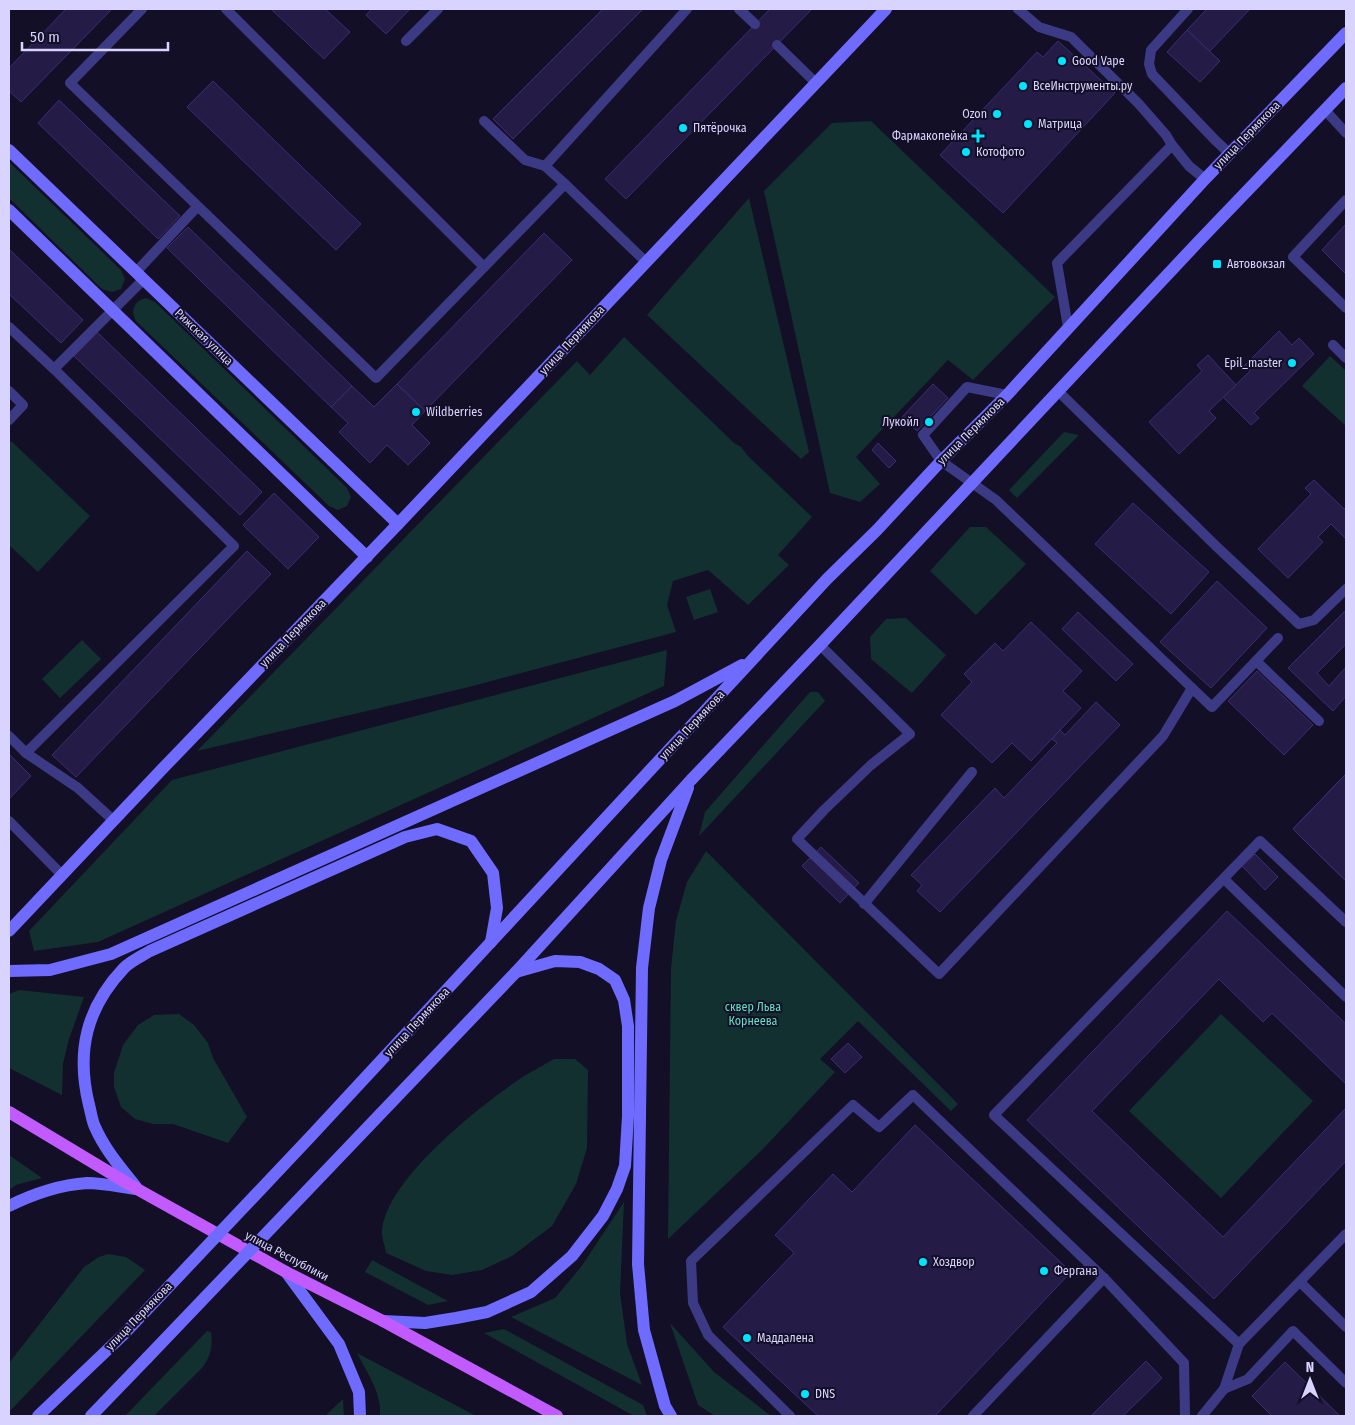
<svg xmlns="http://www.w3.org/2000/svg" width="1355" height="1425" font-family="'Fira Sans Condensed',sans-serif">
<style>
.green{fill:#12302f}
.building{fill:#241b47;stroke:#3b2d73}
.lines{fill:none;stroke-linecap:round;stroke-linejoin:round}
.lane{stroke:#3d3a85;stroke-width:10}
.secondary{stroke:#6f6bff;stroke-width:12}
.primary{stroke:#c25bff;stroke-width:12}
.secondary-bridge{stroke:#6f6bff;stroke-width:12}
.poi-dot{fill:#00e5ff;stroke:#130f26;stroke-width:2}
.labels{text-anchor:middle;stroke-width:4;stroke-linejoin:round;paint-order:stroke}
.poi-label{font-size:12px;fill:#d9d4ff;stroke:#130f26;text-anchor:start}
.street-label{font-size:12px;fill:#d9d4ff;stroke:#130f26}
.park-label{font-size:12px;fill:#5fe0c0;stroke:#130f26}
</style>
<rect width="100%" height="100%" fill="#130f26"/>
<g class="green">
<polygon points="871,121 1055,297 973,380 948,360 856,457 880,484 860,502 830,493 764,191 832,123"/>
<polygon points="9,162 121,270 125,279 121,289 112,292 102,289 9,198"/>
<polygon points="749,198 809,452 801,459 647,315"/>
<path d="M 146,298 L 155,302 L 347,488 L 351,497 L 347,506 L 338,510 L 329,506 L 136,321 C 130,310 134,301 146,298 Z"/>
<polygon points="624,337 734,443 741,447 748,456 812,517 778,555 789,565 748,605 708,570 673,581 667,605 676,632 465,688 197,751 577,361 590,375"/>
<polygon points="1330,356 1346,371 1346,426 1302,386"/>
<polygon points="1064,432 1079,435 1017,498 1009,490"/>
<polygon points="11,441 90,516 38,572 9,545 9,444"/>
<polygon points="970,527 986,527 1026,564 976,615 930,571"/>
<polygon points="710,589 718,612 694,620 686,597"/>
<polygon points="906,618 946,655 912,693 871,659 870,637 886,619"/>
<polygon points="82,640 101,659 60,698 42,679"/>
<polygon points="667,650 664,686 98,942 34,951 29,931 172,780"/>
<polygon points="810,692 818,692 825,701 699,836 705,812"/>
<polygon points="706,851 958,1104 951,1111 858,1021 820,1059 835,1072 763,1149 668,1239 671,968 676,921 687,882"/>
<polygon points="19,990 84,997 69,1039 63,1064 62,1095 9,1068 9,994"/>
<polygon points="179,1014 194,1025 208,1043 213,1058 247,1117 228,1143 173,1124 153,1124 135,1119 121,1107 114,1087 114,1073 123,1045 138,1025 154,1015"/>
<polygon points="1221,1014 1313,1101 1221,1198 1129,1111"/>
<path d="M 554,1059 L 575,1059 L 588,1070 L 587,1148 L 576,1184 L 552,1226 L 512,1256 L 482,1270 L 452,1275 L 426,1271 L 386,1253 C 385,1246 381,1237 382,1230 C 387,1178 482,1104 524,1076 C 534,1070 544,1065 554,1059 Z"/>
<polygon points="9,1155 42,1178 16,1185 9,1190"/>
<polygon points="624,1202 620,1293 627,1344 642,1385 511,1317 555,1298 581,1267"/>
<polygon points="108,1254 126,1257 145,1270 9,1412 9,1363 84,1267 99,1257"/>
<polygon points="372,1260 448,1301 428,1305 365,1272"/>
<polygon points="670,1323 714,1372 771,1416 715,1416 698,1405"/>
<polygon points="504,1329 643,1405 647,1416 634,1416 484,1333"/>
<path d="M 207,1331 L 211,1332 C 213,1346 211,1356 202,1368 L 154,1416 L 125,1416 Z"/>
<path d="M 357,1353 L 476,1416 L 380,1416 C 382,1393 367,1373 357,1353 Z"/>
<polygon points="343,1399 344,1416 325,1416"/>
</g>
<g class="building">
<polygon points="66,9 112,9 21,102 9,91 9,68"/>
<polygon points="271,9 325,9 350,32 324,59"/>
<polygon points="372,9 410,9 386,34 366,15"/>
<polygon points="603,9 643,9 513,139 493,119"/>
<polygon points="770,9 812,9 626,199 605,179"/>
<polygon points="1207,9 1250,9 1209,52 1187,30"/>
<polygon points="1187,30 1220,61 1200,82 1167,52"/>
<polygon points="1058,41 1115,93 1003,213 940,155 1037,52 1043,57"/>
<polygon points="213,81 361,224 336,250 187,107"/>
<polygon points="59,100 180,216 158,239 38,123"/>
<polygon points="1346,224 1346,274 1322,250"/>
<polygon points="188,227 352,386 331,407 167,248"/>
<polygon points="544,233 572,260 425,411 397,384"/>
<polygon points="9,249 83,320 61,343 9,294"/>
<polygon points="1279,331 1292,345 1299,338 1314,354 1254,413 1259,418 1251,425 1223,397 1250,371 1244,366"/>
<polygon points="97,332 262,492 240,515 74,356"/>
<polygon points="1208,355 1236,385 1209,411 1216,418 1179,454 1149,422 1202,371 1197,365"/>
<polygon points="397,384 425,411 412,425 430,443 408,465 387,445 370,463 339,432 348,423 331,407 352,386 374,407"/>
<polygon points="933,384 948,398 917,431 902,417"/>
<polygon points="878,443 896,461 889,468 872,450"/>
<polygon points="1314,480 1344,509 1346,507 1346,539 1331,524 1318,537 1323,542 1288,578 1258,549 1311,494 1305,488"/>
<polygon points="274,493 319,537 288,569 243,525"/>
<polygon points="1133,503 1209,572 1171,614 1095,544"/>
<polygon points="247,551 271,574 76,777 52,755"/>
<polygon points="1217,581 1267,628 1211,688 1160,642"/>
<polygon points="1346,610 1346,644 1317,673 1329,686 1346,667 1346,696 1333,711 1288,668"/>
<polygon points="1078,612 1133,664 1116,681 1062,629"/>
<polygon points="1031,622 1082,671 1063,691 1081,708 1031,761 1012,743 992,763 941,715 972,682 964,674 995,643 1003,651"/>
<polygon points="1257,671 1313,725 1284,755 1228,701"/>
<polygon points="1096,702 1120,725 940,912 917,891 922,885 911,875 995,788 1004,798 1057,743 1052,739 1060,730 1065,735"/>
<polygon points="9,754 31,776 9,799"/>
<polygon points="1346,774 1346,881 1293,829"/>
<polygon points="1346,774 1346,881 1293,829"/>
<polygon points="1346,774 1346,881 1293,829"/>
<polygon points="821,847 859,883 840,903 802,866"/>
<polygon points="1255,854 1278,877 1265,890 1242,866"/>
<polygon points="1227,911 1346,1024 1346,1084 1272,1013 1263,1022 1219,979 1092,1111 1223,1237 1346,1108 1346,1161 1214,1299 1027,1120"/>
<polygon points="848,1043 862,1057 845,1073 831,1059"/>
<polygon points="915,1125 1071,1272 935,1416 818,1416 723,1327 794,1253 775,1235 833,1174 852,1192"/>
<polygon points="1146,1361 1162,1378 1123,1416 1091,1416"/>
<polygon points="1285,1362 1340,1416 1272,1416 1252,1396"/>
</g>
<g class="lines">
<g class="lane">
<polyline points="142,9 70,83 376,378 565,184 646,262"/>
<polyline points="226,9 484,267"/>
<polyline points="739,9 755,24"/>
<polyline points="1018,9 1039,27 1071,37 1138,103 1166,135 1172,145"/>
<polyline points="1188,9 1151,50 1149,64 1152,74 1215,140 1229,153"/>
<polyline points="406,41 438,9"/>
<polyline points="777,45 816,83"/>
<polyline points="1325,110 1346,133"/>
<polyline points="484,121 525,160 545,166"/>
<polyline points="565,184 545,166 687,9"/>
<polyline points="1346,200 1293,257 1346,308"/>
<polyline points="136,272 197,207"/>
<polyline points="9,327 54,369 234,546 26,753"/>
<polyline points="1068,327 1057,263 1172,145 1189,166 1205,179"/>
<polyline points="1333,345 1346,358"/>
<polyline points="54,369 144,279"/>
<polyline points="9,391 23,405 9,420"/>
<polyline points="1058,391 1216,546 1299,624 1314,620 1346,589"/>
<polyline points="820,645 910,734 871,765 824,810 797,839 939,974 1163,736 1192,688 996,500 941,461 923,435 967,387 1007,395"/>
<polyline points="1256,661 1319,721"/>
<polyline points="1192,688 1212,707 1278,638"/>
<polyline points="9,736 26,753 78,788 113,820"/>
<polyline points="9,821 62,875"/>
<polyline points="1224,879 1346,997"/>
<polyline points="864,904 972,772"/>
<polyline points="1300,1282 1346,1327"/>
<polyline points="1239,1344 994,1115 1260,841 1346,922"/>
<polyline points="1224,1389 1239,1344 1346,1234"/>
<polyline points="790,1416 708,1335 693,1303 691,1261 853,1105 879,1127 913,1095 1104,1278 1184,1363 1185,1416"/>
<polyline points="973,1416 1104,1278"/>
<polyline points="1202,1416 1224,1389 1248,1379 1293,1331 1346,1383"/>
</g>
<g class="secondary">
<polyline points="9,150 398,524"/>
<polyline points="9,210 367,557"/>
<polyline points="9,931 167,764 398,524 886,9"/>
<polyline points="491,942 827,579 877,530 941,461 1007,395 1205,179 1346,33"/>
<polyline points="9,971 50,970 111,954 675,701 742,665"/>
<polyline points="516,972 691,780 820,645 1199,241 1346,88"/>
<path d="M 136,1187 C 121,1168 105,1150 95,1127 C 92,1121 91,1112 89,1105 C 76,1052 86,1008 124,968 C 131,961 142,956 150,951 L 405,837 L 437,829 L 471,841 L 493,873 L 497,908 L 491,942"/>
<path d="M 9,1206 C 33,1194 59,1185 87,1183 C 103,1183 121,1187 137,1189"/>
<polyline points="286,1272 339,1344 359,1392 360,1416"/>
<polyline points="383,1321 425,1323 456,1318 487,1312 531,1292 572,1256 603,1216 617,1189 625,1166 628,1116 628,1026 624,1000 615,980 599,969 580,962 555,961 516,972"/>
<polyline points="38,1416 124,1334"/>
<polyline points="91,1416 147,1358"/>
<polyline points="671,1416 665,1406 644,1330 638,1264 642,968 649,908 661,860 688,788"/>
</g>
<polyline class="primary" points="9,1112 137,1189 286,1272 383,1321 557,1416"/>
<g class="secondary-bridge">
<polyline points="124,1334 312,1135 491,942"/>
<polyline points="147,1358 516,972"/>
</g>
</g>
<g class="poi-dot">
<circle cx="1062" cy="61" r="5"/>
<circle cx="1023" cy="86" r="5"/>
<circle cx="997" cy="114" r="5"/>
<circle cx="1028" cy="124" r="5"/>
<circle cx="683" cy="128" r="5"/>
<path d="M975.5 128.5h5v5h5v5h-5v5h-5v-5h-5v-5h5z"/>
<circle cx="966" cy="152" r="5"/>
<rect x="1212" y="259" width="10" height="10" rx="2.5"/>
<circle cx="1292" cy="363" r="5"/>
<circle cx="416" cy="412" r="5"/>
<circle cx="929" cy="422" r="5"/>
<circle cx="923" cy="1262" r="5"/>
<circle cx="1044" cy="1271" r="5"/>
<circle cx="747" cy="1338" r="5"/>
<circle cx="805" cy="1394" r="5"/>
</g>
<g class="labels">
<g class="poi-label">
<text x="1072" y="65">Good Vape</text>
<text x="1033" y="90">ВсеИнструменты.ру</text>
<text x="987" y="118" text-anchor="end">Ozon</text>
<text x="1038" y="128">Матрица</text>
<text x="693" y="132">Пятёрочка</text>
<text x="968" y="140" text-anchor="end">Фармакопейка</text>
<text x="976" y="156">Котофото</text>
<text x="1227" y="268">Автовокзал</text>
<text x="1282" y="367" text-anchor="end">Epil_master</text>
<text x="426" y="416">Wildberries</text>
<text x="919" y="426" text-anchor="end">Лукойл</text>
<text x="933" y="1266">Хоздвор</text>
<text x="1054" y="1275">Фергана</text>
<text x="757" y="1342">Маддалена</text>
<text x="815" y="1398">DNS</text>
</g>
<g class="street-label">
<text transform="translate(1247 135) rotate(-46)" y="4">улица Пермякова</text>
<text transform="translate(204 337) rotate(44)" y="4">Рижская улица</text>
<text transform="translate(572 340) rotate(-47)" y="4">улица Пермякова</text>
<text transform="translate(971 431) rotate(-45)" y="4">улица Пермякова</text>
<text transform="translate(293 633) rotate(-46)" y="4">улица Пермякова</text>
<text transform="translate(692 725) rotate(-47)" y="4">улица Пермякова</text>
<text transform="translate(417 1022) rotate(-47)" y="4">улица Пермякова</text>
<text transform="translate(287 1256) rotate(28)" y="4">улица Республики</text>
<text transform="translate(139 1316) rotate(-46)" y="4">улица Пермякова</text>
</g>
<g class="park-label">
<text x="753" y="1011">сквер Льва<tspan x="753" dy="14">Корнеева</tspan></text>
</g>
</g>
<rect width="1355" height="1425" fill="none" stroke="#d9d4ff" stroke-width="20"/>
<g transform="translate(1310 1380)" stroke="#130f26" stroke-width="4" paint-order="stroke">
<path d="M0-4L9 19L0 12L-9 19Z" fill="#d9d4ff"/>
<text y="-8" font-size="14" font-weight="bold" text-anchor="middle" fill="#d9d4ff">N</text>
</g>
<path d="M22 42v8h146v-8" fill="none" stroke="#d9d4ff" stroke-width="2.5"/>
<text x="30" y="42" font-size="15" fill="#d9d4ff" stroke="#130f26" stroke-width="4" paint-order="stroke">50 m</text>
</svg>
